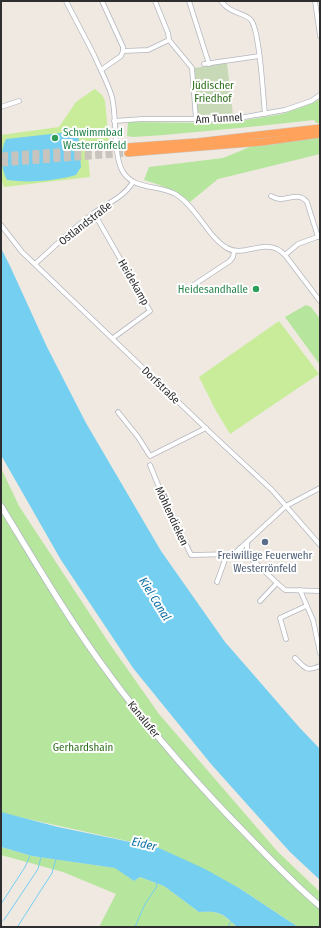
<svg xmlns="http://www.w3.org/2000/svg" width="321" height="928" font-family="'Fira Sans Condensed',sans-serif">
<style>
.green{fill:#b6e59e}
.cemetery{fill:#c8d9b8}
.pitch{fill:#c9ec9a}
.water{fill:#75cff0}
.lines{fill:none;stroke-linecap:round;stroke-linejoin:round}
.stream{stroke:#75cff0;stroke-width:1}
.highway-tunnel{stroke:#c8c4bd;stroke-width:7;stroke-dasharray:7 3.5;stroke-linecap:butt}
.street-casing{stroke:#b4b7c1;stroke-width:5.5}
.secondary-casing{stroke:#b4b7c1;stroke-width:7}
.highway-casing{stroke:#c9c9c9;stroke-width:8}
.street{stroke:#fff;stroke-width:4}
.secondary{stroke:#fff;stroke-width:5.5}
.highway{stroke:#ffa35c;stroke-width:7}
.leisure-dot{fill:#2e9e5b;stroke:#fff;stroke-width:1.5}
.service-dot{fill:#5c6f8a;stroke:#fff;stroke-width:1.5}
.labels{text-anchor:middle;stroke-width:4;stroke-linejoin:round;paint-order:stroke}
.park-label{font-size:11px;fill:#2c6e1b;stroke:#fff}
.street-label{font-size:11px;fill:#2e2e2e;stroke:#fff}
.leisure-label{font-size:11px;fill:#27864d;stroke:#fff;text-anchor:start}
.service-label{font-size:11px;fill:#4e5e75;stroke:#fff}
.water-label{font-size:12px;font-style:italic;fill:#0d6fa3;stroke:#fff}
</style>
<rect width="100%" height="100%" fill="#efe9e1"/>
<g class="green">
<polygon points="320,99 320,123 316,123 314,120 249,127 164,135 133,137 127,136 128,122 208,123 240,121 282,114 313,103"/>
<path d="M 320,136 L 320,154 L 218,179 L 190,202 C 176,191 162,185 144,180 L 149,167 L 223,158 L 252,146 Z"/>
<polygon points="306,305 311,307 320,319 320,365 285,317"/>
<polygon points="1,468 19,506 109,643 159,714 277,851 320,892 320,927 298,927 239,888 159,848 1,813"/>
<path d="M 1,847 L 32,856 L 116,868 L 134,881 L 140,877 L 164,886 L 199,912 C 220,911 221,913 237,927 L 99,927 L 116,894 L 63,872 L 1,855 Z"/>
</g>
<polygon class="cemetery" points="227,63 233,115 197,115 194,68"/>
<g class="pitch">
<polygon points="96,88 95,89 102,95 105,101 109,142 87,144 90,177 4,187 1,179 1,135 59,127 76,102"/>
<polygon points="279,321 319,374 230,434 215,409 199,377"/>
</g>
<g class="water">
<path d="M 78,131 L 81,167 L 76,175 C 55,181 29,183 7,180 C 0,167 0,151 6,139 Z"/>
<polygon points="1,248 10,266 47,347 86,423 161,551 225,642 299,727 320,749 320,880 290,852 211,764 133,668 61,560 1,455"/>
<path d="M 1,812 L 58,827 L 159,848 L 205,869 L 239,888 L 298,927 L 237,927 C 222,913 220,911 199,912 L 164,886 L 140,877 L 134,881 L 115,868 L 32,856 L 1,847 Z"/>
</g>
<g class="lines">
<g class="stream">
<polyline points="1,904 25,867 30,856"/>
<polyline points="1,917 2,921"/>
<polyline points="4,920 38,869 41,857"/>
<polyline points="18,926 52,873 56,859"/>
<polyline points="135,927 145,904 157,886 156,883"/>
<polyline points="228,927 231,921"/>
</g>
<g class="highway-tunnel">
<polyline points="1,156 127,147"/>
<polyline points="1,163 128,153"/>
</g>
<defs>
<g id="street">
<path d="M 66,1 C 75,19 85,37 94,55 C 100,69 108,83 112,97 C 117,117 113,156 123,172 C 135,191 160,184 177,195 C 197,208 208,237 227,248 C 242,257 262,241 277,249 C 280,250 282,253 285,255 L 320,301"/>
<polyline points="102,1 123,47 123,51"/>
<polyline points="155,1 168,33 169,40 192,68 196,120"/>
<polyline points="189,1 209,64"/>
<path d="M 221,1 C 230,14 246,13 251,20 C 260,31 263,96 265,114"/>
<polyline points="315,1 320,36"/>
<polyline points="123,51 148,50 169,40"/>
<polyline points="204,64 259,56"/>
<polyline points="101,70 121,56 123,51"/>
<polyline points="1,107 19,101"/>
<polyline points="114,121 142,119 233,119 285,110 311,101 320,95"/>
<path d="M 271,196 C 273,197 277,199 280,199 C 290,199 299,192 307,202 L 318,237"/>
<polyline points="94,213 150,311 113,338"/>
<polyline points="1,225 22,252 216,438 272,490 320,545"/>
<polyline points="285,255 298,244 320,236"/>
<path d="M 35,264 C 54,247 73,228 94,213 C 108,203 124,197 133,182"/>
<polyline points="192,286 230,261 233,257 234,251"/>
<polyline points="118,412 138,437 150,456 206,428"/>
<polyline points="150,465 159,487 191,555 234,554 286,506 320,488"/>
<polyline points="240,548 277,583 285,590 320,591"/>
<polyline points="247,554 247,542"/>
<polyline points="217,582 227,554"/>
<polyline points="300,590 313,620 320,653"/>
<polyline points="260,601 277,583"/>
<polyline points="286,639 280,618 306,606"/>
<path d="M 295,658 C 305,668 306,672 320,666"/>
</g>
<path id="secondary" d="M 1,506 C 34,560 66,615 103,666 C 147,727 196,783 248,836 C 271,860 295,885 320,906"/>
<g id="highway">
<polyline points="127,147 197,142 320,128"/>
<polyline points="128,153 262,142 320,134"/>
</g>
</defs>
<use href="#street" class="street-casing"/>
<use href="#secondary" class="secondary-casing"/>
<use href="#highway" class="highway-casing"/>
<use href="#street" class="street"/>
<use href="#secondary" class="secondary"/>
<use href="#highway" class="highway"/>
</g>
<g class="leisure-dot">
<circle cx="55" cy="138" r="4"/>
<circle cx="256" cy="289" r="4"/>
</g>
<circle class="service-dot" cx="265" cy="542" r="4"/>
<g class="labels">
<g class="park-label">
<text x="213" y="89">Jüdischer<tspan x="213" dy="13">Friedhof</tspan></text>
<text x="83" y="751">Gerhardshain</text>
</g>
<g class="street-label">
<text transform="translate(219 118) rotate(-3)" y="4">Am Tunnel</text>
<text transform="translate(85 223) rotate(-38)" y="4">Ostlandstraße</text>
<text transform="translate(134 282) rotate(60)" y="4">Heidekamp</text>
<text transform="translate(161 385) rotate(44)" y="4">Dorfstraße</text>
<text transform="translate(172 516) rotate(65)" y="4">Möhlendieken</text>
<text transform="translate(144 719) rotate(51)" y="4">Kanalufer</text>
</g>
<g class="leisure-label">
<text x="63" y="136">Schwimmbad<tspan x="63" dy="13">Westerrönfeld</tspan></text>
<text x="248" y="293" text-anchor="end">Heidesandhalle</text>
</g>
<g class="service-label">
<text x="265" y="559">Freiwillige Feuerwehr<tspan x="265" dy="13">Westerrönfeld</tspan></text>
</g>
<g class="water-label">
<text transform="translate(155 599) rotate(58)" y="4">Kiel Canal</text>
<text transform="translate(144 844) rotate(13)" y="4">Eider</text>
</g>
</g>
<rect width="321" height="928" fill="none" stroke="#2e2e2e" stroke-width="4"/>
</svg>
